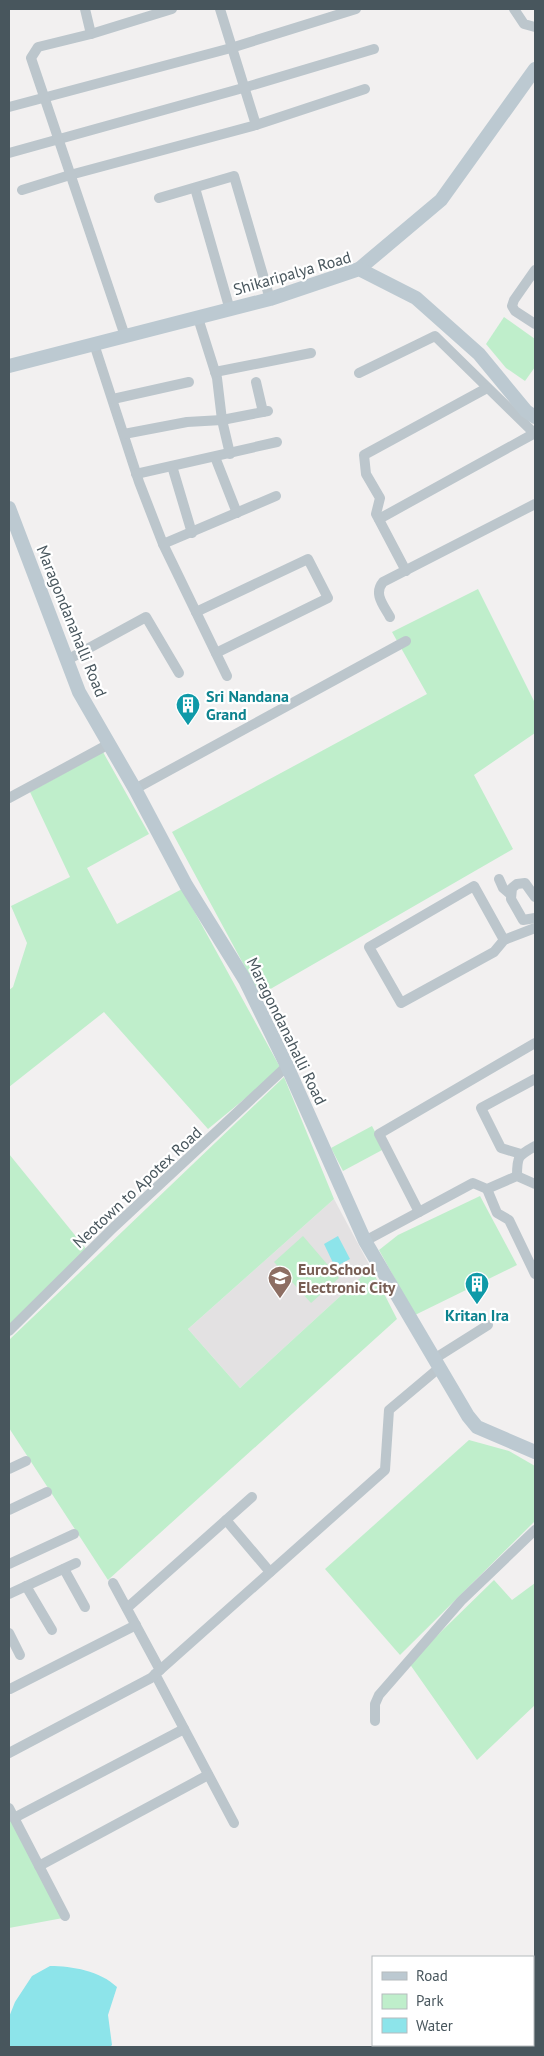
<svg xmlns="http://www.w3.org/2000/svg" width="544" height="2056" font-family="'PT Sans',sans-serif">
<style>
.education{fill:#e3e1e2}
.green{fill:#bfeecb}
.water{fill:#8de4ea}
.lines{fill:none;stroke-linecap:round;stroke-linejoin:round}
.street{stroke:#bcc6cc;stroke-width:10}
.secondary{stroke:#bcc9d1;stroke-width:14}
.labels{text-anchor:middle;stroke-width:4.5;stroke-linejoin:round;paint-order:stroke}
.street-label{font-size:16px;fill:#48565d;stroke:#fff}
.culture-label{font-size:16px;font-weight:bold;fill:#0d838f;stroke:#fff;text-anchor:start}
.education-label{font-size:16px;font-weight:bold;fill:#785e54;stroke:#fff;text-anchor:start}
</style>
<rect width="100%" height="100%" fill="#f2f0f0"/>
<polygon class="education" points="334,1199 371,1268 240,1388 188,1329"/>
<g class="green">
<polygon points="504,317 535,339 535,367 525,381 506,368 486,344"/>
<polygon points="478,589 535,703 535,733 474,775 513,849 260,995 172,832 427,694 392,632"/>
<polygon points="103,752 149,834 87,868 117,924 182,889 281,1069 208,1129 104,1012 9,1087 9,990 13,987 27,943 11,906 70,877 30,792"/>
<polygon points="284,1077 334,1199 188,1329 240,1388 371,1268 397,1319 108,1580 9,1428 9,1340"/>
<polygon points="372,1126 384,1149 343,1171 331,1148"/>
<polygon points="9,1154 87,1250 9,1326"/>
<polygon points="480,1196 517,1265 415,1315 379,1250 398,1235"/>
<polygon points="303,1236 339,1278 311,1303 274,1262"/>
<polygon points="469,1440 509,1451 535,1466 535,1521 400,1655 325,1569"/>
<polygon points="494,1580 512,1600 535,1583 535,1705 477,1760 409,1663"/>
<polygon points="9,1816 63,1918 9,1928"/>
</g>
<g class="water">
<polygon points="338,1236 350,1259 335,1267 324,1244"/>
<path d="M 50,1966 C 72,1966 100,1971 117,1987 L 108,2015 L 112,2045 L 110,2047 L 9,2047 L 9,2017 L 15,2002 L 32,1976 Z"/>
</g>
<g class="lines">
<g class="street">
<polyline points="85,9 91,34"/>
<polyline points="514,9 524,24 535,27"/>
<polyline points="9,107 231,48 356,9"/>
<polyline points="256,125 365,89"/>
<polyline points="9,153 243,88 374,49"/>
<polyline points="195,188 230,310"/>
<polyline points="22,190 70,175 256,125 220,9"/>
<polyline points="159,198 234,176 270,299"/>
<polyline points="535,270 514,300 512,306 515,311 535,324"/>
<polyline points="198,318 217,378 222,420 268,411"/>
<polyline points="125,336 31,58 38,47 91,34 172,9"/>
<polyline points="94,344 139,482 163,544 227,676"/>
<polyline points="215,372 311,353"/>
<polyline points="359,373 435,336 535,434"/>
<polyline points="256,382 263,412"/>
<polyline points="113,399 189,382"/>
<polyline points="124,434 187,422 222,420 230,454"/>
<polyline points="215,457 237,513"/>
<polyline points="172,466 192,533"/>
<polyline points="136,474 277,442"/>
<polyline points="379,519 535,433"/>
<polyline points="163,544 276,496"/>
<polyline points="406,571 376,514 380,498 366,474 364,455 487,388"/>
<polyline points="196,612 308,559 328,598 216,653"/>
<path d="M 390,617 C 384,606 373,594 383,582 L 535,504"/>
<polyline points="67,660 146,617 179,673"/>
<polyline points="135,789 406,641"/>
<polyline points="9,798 109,744"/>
<polyline points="499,879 503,888 510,894"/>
<polyline points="535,897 525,883 517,884 512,888 511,899 523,920 535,918"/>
<polyline points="504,940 474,886 369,947 401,1003 494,952 504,940 535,928"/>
<polyline points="521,1154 501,1148 481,1108 535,1079"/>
<path d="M 517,1176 C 517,1156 518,1156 535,1146"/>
<polyline points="487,1189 497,1213 509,1220 535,1274"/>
<polyline points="419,1212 379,1134 535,1043"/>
<polyline points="365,1241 473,1183 487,1189 517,1176 535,1184"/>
<polyline points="9,1331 114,1227 287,1066"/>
<polyline points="434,1359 488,1325"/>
<polyline points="9,1469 26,1461"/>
<polyline points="9,1510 47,1492"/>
<polyline points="226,1520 270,1572"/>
<polyline points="9,1564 74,1534"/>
<polyline points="64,1569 85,1607"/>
<polyline points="113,1583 160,1670"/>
<polyline points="26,1586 52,1630"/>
<polyline points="9,1594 76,1563"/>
<polyline points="127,1608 252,1497"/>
<polyline points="9,1633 20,1655"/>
<polyline points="155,1674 234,1823"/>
<polyline points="10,1689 136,1625"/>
<polyline points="375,1721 375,1704 379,1695 461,1601 535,1530"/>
<polyline points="9,1753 151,1678 385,1470 389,1410 439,1368"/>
<polyline points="9,1808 65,1916"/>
<polyline points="14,1818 184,1729"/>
<polyline points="39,1866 208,1775"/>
</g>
<g class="secondary">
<polyline points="359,269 441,200 535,69"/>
<polyline points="9,366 270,299 359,269 416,298 479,354 526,411 535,417"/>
<polyline points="9,508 79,692 135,789 186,885 245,980 287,1066 365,1241 468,1416 477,1427 535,1452"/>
</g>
</g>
<defs>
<symbol id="building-pin" viewBox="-11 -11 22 30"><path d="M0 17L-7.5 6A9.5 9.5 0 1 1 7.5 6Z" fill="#0f9aa8" stroke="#fff"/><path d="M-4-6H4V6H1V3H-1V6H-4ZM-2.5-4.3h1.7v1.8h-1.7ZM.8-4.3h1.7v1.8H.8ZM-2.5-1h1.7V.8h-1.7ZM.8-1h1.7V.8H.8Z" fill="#fff"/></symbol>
<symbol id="school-pin" viewBox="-11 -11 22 30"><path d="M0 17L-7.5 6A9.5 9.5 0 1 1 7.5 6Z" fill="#8d6e63" stroke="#fff"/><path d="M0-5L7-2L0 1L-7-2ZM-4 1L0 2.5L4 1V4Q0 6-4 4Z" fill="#fff"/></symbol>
</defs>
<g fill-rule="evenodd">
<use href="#building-pin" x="174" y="691" width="28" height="38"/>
<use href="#school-pin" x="266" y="1264" width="28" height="38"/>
<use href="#building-pin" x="463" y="1270" width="28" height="38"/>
</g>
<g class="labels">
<g class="street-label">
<text transform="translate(292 273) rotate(-16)" y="6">Shikaripalya Road</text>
<text transform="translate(72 621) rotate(68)" y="6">Maragondanahalli Road</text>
<text transform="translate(287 1031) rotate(64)" y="6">Maragondanahalli Road</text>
<text transform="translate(137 1187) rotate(-43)" y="6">Neotown to Apotex Road</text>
</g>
<g class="culture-label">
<text x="206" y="702">Sri Nandana<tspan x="206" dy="18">Grand</tspan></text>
<text x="477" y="1321" text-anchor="middle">Kritan Ira</text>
</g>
<g class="education-label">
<text x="298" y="1275">EuroSchool<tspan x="298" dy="18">Electronic City</tspan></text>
</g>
</g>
<rect width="544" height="2056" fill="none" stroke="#48565d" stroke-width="20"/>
<rect x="372" y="1956" width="162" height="90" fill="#ffffff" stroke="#b6bbbe"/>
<rect x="382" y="1972" width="25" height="8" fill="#bcc9d1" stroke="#b6bbbe"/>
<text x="416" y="1981" font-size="15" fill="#48565d">Road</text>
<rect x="382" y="1994" width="25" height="15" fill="#bfeecb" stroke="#b6bbbe"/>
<text x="416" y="2006" font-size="15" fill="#48565d">Park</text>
<rect x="382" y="2018" width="25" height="15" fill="#8de4ea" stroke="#b6bbbe"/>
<text x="416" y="2031" font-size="15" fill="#48565d">Water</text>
</svg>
